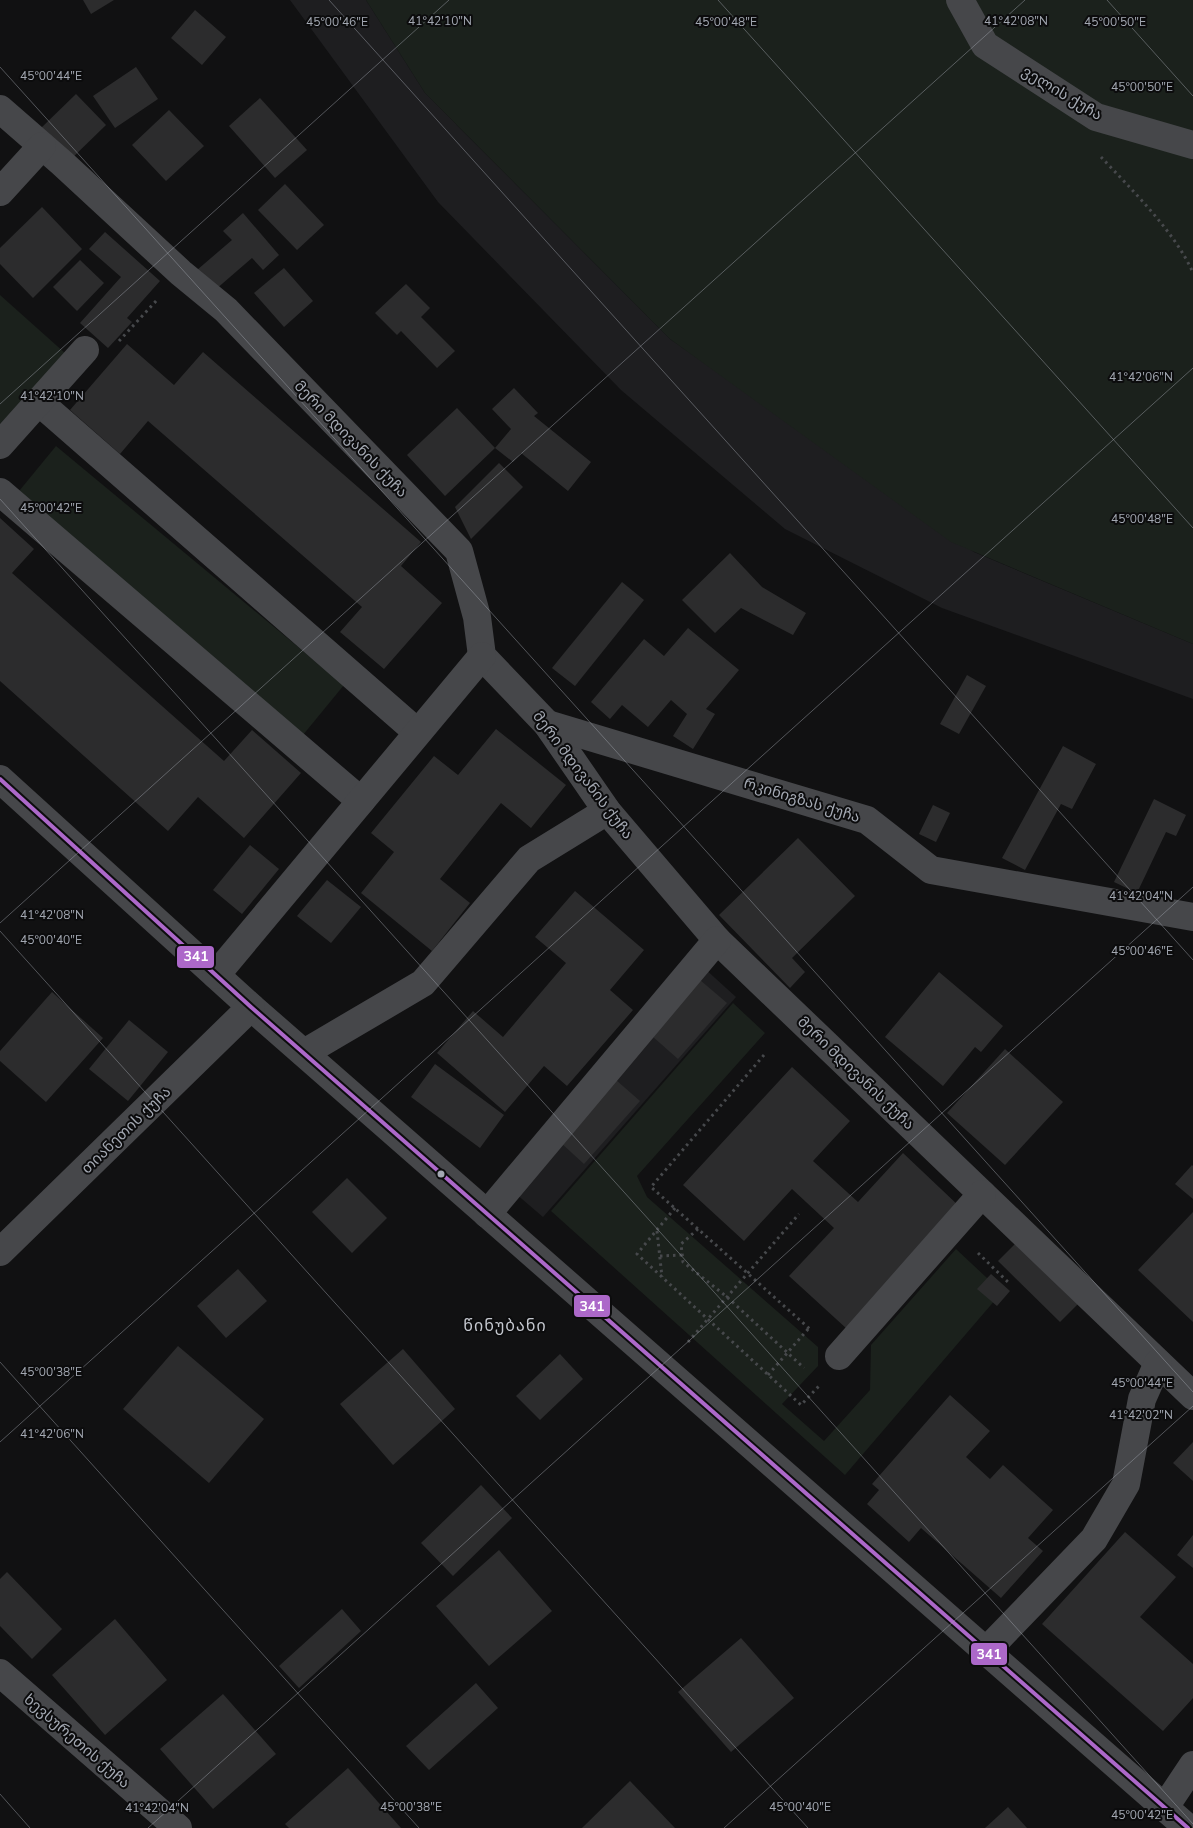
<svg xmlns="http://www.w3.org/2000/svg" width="1193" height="1828" font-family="'Nunito Sans','Noto Sans Georgian',sans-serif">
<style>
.built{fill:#1e1e20}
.green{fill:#1b211c}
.building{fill:#2c2c2d}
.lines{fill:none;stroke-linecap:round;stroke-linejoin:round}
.path{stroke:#47494c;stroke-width:3;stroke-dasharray:2.5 4;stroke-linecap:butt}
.minor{stroke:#46474a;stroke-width:28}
.bus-1-casing{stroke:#0c0c0d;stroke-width:8}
.bus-1{stroke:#ac68c9;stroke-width:4}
.ticks{fill:none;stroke:#a3a8b2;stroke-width:1;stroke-opacity:0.45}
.bus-dot{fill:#a3a8b2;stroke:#0c0c0d;stroke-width:2}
.labels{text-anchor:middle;stroke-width:4;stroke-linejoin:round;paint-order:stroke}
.street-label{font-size:15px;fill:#a3a8b2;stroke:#0c0c0d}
.neighbourhood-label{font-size:16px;letter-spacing:1px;fill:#c4c7ce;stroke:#0c0c0d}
.ticks-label{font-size:12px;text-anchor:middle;fill:#a3a8b2;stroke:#0c0c0d;stroke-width:4;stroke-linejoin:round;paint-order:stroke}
.line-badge{stroke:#0c0c0d;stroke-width:2}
.badge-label{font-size:14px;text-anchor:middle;font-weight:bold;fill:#fff}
</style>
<rect width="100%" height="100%" fill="#111112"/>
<g class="built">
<polygon points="290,0 366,0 425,93 670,339 974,552 1193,644 1193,699 942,608 785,529 621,390 438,202"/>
<polygon points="704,968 736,997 543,1217 515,1193"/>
</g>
<g class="green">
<polygon points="366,0 1193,0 1193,644 951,542 670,339 425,93"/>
<polygon points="0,295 66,354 0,424"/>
<polygon points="56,446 344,685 303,735 15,496"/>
<polygon points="733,1003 765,1033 637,1176 647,1197 818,1347 818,1366 782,1404 824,1441 870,1390 871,1345 956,1249 1002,1292 845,1475 551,1211"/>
</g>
<g class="building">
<polygon points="83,0 114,0 91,14"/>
<polygon points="195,10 226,37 202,65 171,38"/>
<polygon points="136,67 158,99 115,128 93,96"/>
<polygon points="76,94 106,125 69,161 39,130"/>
<polygon points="260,98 307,150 275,178 229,126"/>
<polygon points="169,110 204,146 166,181 132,145"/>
<polygon points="285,184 324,225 297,250 258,210"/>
<polygon points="42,207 82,249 33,298 0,264 0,248"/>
<polygon points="243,213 279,255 263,270 252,258 215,290 197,270 232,240 223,231"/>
<polygon points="105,232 160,281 127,318 132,322 108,348 80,323 121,277 89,249"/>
<polygon points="80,260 104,283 77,311 53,287"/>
<polygon points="284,268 313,301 284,327 254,293"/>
<polygon points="406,284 430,308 421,317 455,351 437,368 401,331 397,335 375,313"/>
<polygon points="127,344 174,385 203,352 421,542 401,566 442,603 384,669 340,632 362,607 148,421 120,454 70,410"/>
<polygon points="514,388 538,413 534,416 591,462 568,491 521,453 513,462 495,448 511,429 492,409"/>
<polygon points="457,408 495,448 445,496 407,455"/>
<polygon points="499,463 523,487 471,539 455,507"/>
<polygon points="0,518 34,549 12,573 224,761 252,730 301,773 244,838 198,797 168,831 0,681"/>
<polygon points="730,553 762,587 806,613 793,635 741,608 715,633 682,600"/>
<polygon points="622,582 644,600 575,686 552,668"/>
<polygon points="688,628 739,670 706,709 715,714 693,749 673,736 687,714 671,700 648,727 622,705 610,719 591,702 644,639 664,656"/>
<polygon points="967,675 986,686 959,734 940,724"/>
<polygon points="496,729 566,785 531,828 501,803 440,879 470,903 432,951 361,893 394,852 371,833 434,756 458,775"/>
<polygon points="1063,746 1096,764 1072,809 1061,804 1025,870 1002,858"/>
<polygon points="1154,799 1186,815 1176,836 1166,832 1137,893 1114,882"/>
<polygon points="933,805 950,813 936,842 919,834"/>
<polygon points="798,838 855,896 792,958 805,972 790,988 719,915"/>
<polygon points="250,845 279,869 242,914 213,890"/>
<polygon points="327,880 361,907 331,943 297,916"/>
<polygon points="575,891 644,950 610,990 633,1010 567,1086 544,1066 505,1112 437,1053 473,1011 503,1037 566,963 535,937"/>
<polygon points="939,972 1003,1026 981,1052 975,1047 943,1086 885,1037"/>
<polygon points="700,980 727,1003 678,1059 652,1036"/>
<polygon points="52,992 103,1038 46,1102 0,1061 0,1051"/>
<polygon points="129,1020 168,1052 128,1101 89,1069"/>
<polygon points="1005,1049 1063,1102 1005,1165 947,1113"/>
<polygon points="435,1064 504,1115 480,1148 411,1097"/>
<polygon points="792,1067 850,1121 813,1161 858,1202 903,1153 960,1207 847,1329 789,1276 834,1228 792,1189 744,1241 683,1185"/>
<polygon points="616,1080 640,1101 584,1164 560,1142"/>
<polygon points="1192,1165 1193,1166 1193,1199 1175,1184"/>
<polygon points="347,1178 387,1218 352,1253 312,1212"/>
<polygon points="1193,1212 1193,1322 1138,1270"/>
<polygon points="1016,1243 1078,1304 1060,1322 998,1261"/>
<polygon points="238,1269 267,1301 226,1338 197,1306"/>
<polygon points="991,1274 1010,1291 997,1306 977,1289"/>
<polygon points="178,1346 264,1419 209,1483 123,1409"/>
<polygon points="403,1349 455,1409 393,1465 340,1404"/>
<polygon points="560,1354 583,1379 540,1420 516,1396"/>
<polygon points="950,1395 990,1431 966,1457 990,1479 1003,1465 1053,1510 1028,1538 1043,1551 1001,1598 921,1528 909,1542 867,1504 879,1490 872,1484"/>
<polygon points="1193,1442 1193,1481 1173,1463"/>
<polygon points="481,1485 512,1518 453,1576 421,1543"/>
<polygon points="1125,1532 1176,1577 1140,1617 1193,1664 1193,1698 1163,1731 1042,1624"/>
<polygon points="1193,1535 1193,1568 1177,1555"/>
<polygon points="499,1550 552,1611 489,1666 436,1606"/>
<polygon points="7,1572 62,1629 32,1659 0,1626 0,1579"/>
<polygon points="342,1609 361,1631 299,1688 279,1666"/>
<polygon points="115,1619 167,1680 105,1735 52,1675"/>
<polygon points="741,1638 794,1698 731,1752 678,1692"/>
<polygon points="476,1683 498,1708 429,1770 406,1746"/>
<polygon points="223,1694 276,1754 213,1809 160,1749"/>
<polygon points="348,1768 401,1828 289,1828 285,1824"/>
<polygon points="630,1781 675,1828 582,1828"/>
<polygon points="1008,1807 1027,1828 985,1828"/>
</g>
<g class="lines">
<g class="path">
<path d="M 1101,157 C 1131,189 1176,233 1193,273"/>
<polyline points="119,341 157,300"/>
<polyline points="764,1055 651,1187 812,1331"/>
<polyline points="675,1208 637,1254 801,1405 819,1386"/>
<polyline points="698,1229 681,1244 683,1262 727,1297 804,1368"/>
<polyline points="657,1231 662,1277"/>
<polyline points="978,1253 1010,1284"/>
<polyline points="660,1256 682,1255"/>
<polyline points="688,1342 799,1214"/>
<polyline points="768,1375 809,1328"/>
</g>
<g class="minor">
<polyline points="960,0 985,45 1096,117 1193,145"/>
<polyline points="0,109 62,163 181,273 226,310 459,551 477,617 482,656 547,724 607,811 717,940 1193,1396"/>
<polyline points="0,192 42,146"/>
<polyline points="39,402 417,732"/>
<polyline points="0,445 85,350"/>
<polyline points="0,492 361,801"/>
<polyline points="547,724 867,820 931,870 1193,917"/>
<polyline points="0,779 251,1007 1188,1828"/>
<polyline points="216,975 482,656"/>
<polyline points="304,1053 423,983 529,859 607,811"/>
<polyline points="487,1214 717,940"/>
<polyline points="0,1252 251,1007"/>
<polyline points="839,1356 982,1194"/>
<polyline points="986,1651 1094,1539 1126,1484 1142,1399 1158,1363"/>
<polyline points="0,1673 178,1828"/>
<polyline points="1165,1807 1193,1765"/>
</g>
<defs>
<polyline id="bus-1" points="0,779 251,1007 1188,1828"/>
</defs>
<use href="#bus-1" class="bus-1-casing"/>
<use href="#bus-1" class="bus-1"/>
</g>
<path class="ticks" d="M 329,0 L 1193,960M 718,0 L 1193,528M 1107,0 L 1193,96M 0,67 L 1193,1392M 0,404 L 449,0M 0,499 L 1193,1824M 0,923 L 1025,0M 0,931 L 808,1828M 0,1362 L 419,1828M 0,1442 L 1193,368M 0,1794 L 30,1828M 148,1828 L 1193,887M 724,1828 L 1193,1406"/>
<circle class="bus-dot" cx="441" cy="1174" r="4.5"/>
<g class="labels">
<g class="street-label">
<text transform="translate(1062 93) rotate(31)" y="5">ველის ქუჩა</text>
<text transform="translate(351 439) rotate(46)" y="5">მერი მდივანის ქუჩა</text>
<text transform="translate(583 775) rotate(53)" y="5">მერი მდივანის ქუჩა</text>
<text transform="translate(802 800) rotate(17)" y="5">რკინიგზას ქუჩა</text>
<text transform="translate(856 1073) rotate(44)" y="5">მერი მდივანის ქუჩა</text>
<text transform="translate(126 1130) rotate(-44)" y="5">თიანეთის ქუჩა</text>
<text transform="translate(77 1741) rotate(41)" y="5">ხევსურეთის ქუჩა</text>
</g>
<g class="neighbourhood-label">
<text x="505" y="1331">წინუბანი</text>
</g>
</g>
<g class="ticks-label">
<text x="440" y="25">41°42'10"N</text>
<text x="1016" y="25">41°42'08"N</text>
<text x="337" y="26">45°00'46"E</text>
<text x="726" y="26">45°00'48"E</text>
<text x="1115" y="26">45°00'50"E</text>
<text x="51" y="80">45°00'44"E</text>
<text x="1142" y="91">45°00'50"E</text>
<text x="1141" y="381">41°42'06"N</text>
<text x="52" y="400">41°42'10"N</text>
<text x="51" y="512">45°00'42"E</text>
<text x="1142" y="523">45°00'48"E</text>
<text x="1141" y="900">41°42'04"N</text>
<text x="52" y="919">41°42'08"N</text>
<text x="51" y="944">45°00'40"E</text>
<text x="1142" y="955">45°00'46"E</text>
<text x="51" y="1376">45°00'38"E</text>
<text x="1142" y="1387">45°00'44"E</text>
<text x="1141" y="1419">41°42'02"N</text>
<text x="52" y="1438">41°42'06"N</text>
<text x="411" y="1811">45°00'38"E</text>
<text x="800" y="1811">45°00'40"E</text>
<text x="157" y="1812">41°42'04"N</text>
<text x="1142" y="1819">45°00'42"E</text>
</g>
<g class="line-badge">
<rect x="176" y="945" width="39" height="24" rx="5" fill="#ac68c9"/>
<rect x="573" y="1294" width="38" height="24" rx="5" fill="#ac68c9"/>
<rect x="970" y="1642" width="38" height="24" rx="5" fill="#ac68c9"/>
</g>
<g class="badge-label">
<text x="196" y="961">341</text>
<text x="592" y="1311">341</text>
<text x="989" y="1659">341</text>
</g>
</svg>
